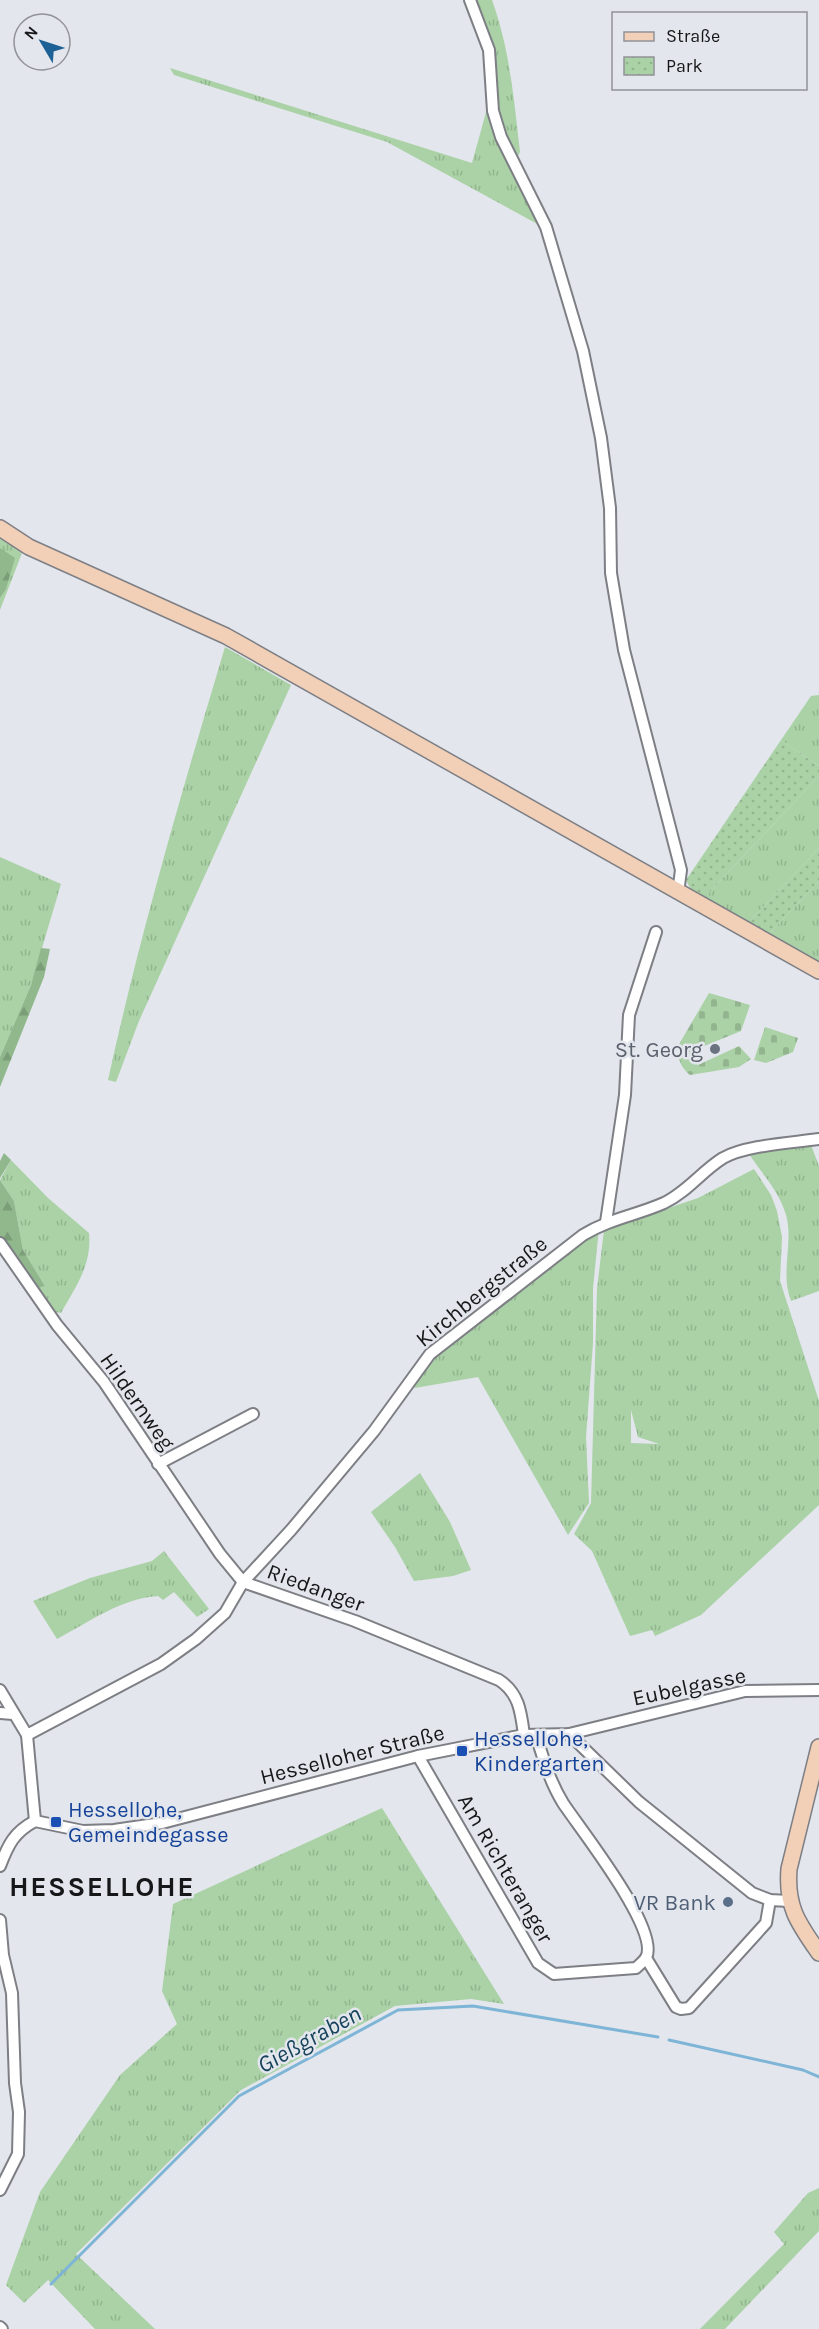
<svg xmlns="http://www.w3.org/2000/svg" width="819" height="2329" font-family="Karla,sans-serif">
<style>
.grass{fill:url(#grass-tufts);fill-rule:evenodd}
.forest{fill:url(#forest-firs)}
.cemetery{fill:url(#cemetery-stones)}
.park{fill:url(#park-dots)}
.lines{fill:none;stroke-linecap:round;stroke-linejoin:round}
.stream{stroke:#7eb5d7;stroke-width:3}
.street-casing{stroke:#7d7f85;stroke-width:14}
.secondary-casing{stroke:#7d7f85;stroke-width:18}
.street{stroke:#fff;stroke-width:10}
.secondary{stroke:#f2d0b8;stroke-width:15}
.worship-dot{fill:#6b7280;stroke:#e3e6ec;stroke-width:2}
.transit-dot{fill:#1a4fb4;stroke:#e3e6ec;stroke-width:2}
.service-dot{fill:#5c6f8a;stroke:#e3e6ec;stroke-width:2}
.labels{text-anchor:middle;stroke-width:5;stroke-linejoin:round;paint-order:stroke}
.worship-label{font-size:22px;fill:#5b616d;stroke:#e3e6ec;text-anchor:end}
.street-label{font-size:22px;fill:#161719;stroke:#e3e6ec}
.transit-label{font-size:22px;fill:#164399;stroke:#e3e6ec;text-anchor:start}
.service-label{font-size:22px;fill:#4e5e75;stroke:#e3e6ec;text-anchor:end}
.water-label{font-size:24px;font-style:italic;fill:#16435b;stroke:#e3e6ec}
.district-label{font-size:28px;font-weight:bold;letter-spacing:1.5px;fill:#161719;stroke:#e3e6ec}
</style>
<defs>
<pattern id="grass-tufts" width="24" height="20" patternUnits="userSpaceOnUse" patternTransform="scale(1.5)"><rect width="24" height="20" fill="#aad2a6"/><path d="M3 7l-1-3M5 7V3M7 7l1-3M15 17l-1-3M17 17v-4M19 17l1-3" fill="none" stroke="#92b48e"/></pattern>
<pattern id="forest-firs" width="22" height="20" patternUnits="userSpaceOnUse" patternTransform="scale(1.5)"><rect width="22" height="20" fill="#90b88c"/><path d="M5 1l3.5 6h-7zM16 11l3.5 6h-7z" fill="#7b9d78"/></pattern>
<pattern id="cemetery-stones" width="16" height="16" patternUnits="userSpaceOnUse" patternTransform="scale(1.5)"><rect width="16" height="16" fill="#aad2a6"/><path d="M2 7V4a2 2 0 0 1 4 0v3zM10 15v-3a2 2 0 0 1 4 0v3z" fill="#92b48e"/></pattern>
<pattern id="park-dots" width="8" height="8" patternUnits="userSpaceOnUse" patternTransform="scale(1.5)"><rect width="8" height="8" fill="#aad2a6"/><path d="M2 2h.1M6 6h.1" fill="none" stroke="#92b48e" stroke-width="1.8" stroke-linecap="round"/></pattern>
</defs>
<rect width="100%" height="100%" fill="#e3e6ec"/>
<g class="grass">
<path d="M 473,0 L 492,0 C 510,50 514,100 520,152 L 517,158 L 499,128 L 495,84 Z"/>
<polygon points="170,68 472,163 488,105 541,226 387,142 174,75"/>
<polygon points="0,537 22,553 0,610"/>
<path d="M 225,647 L 291,685 L 139,1021 L 116,1082 L 108,1080 C 140,934 182,791 225,647 Z"/>
<polygon points="819,695 819,766 781,740 811,696"/>
<polygon points="819,776 819,848 748,923 703,899"/>
<polygon points="0,857 61,884 31,985 0,1057"/>
<polygon points="819,881 819,963 767,936"/>
<path d="M 811,1145 L 819,1166 L 819,1291 L 791,1301 C 779,1271 796,1238 784,1209 C 777,1189 760,1171 749,1154 Z"/>
<path d="M 11,1160 L 48,1198 L 89,1233 C 92,1265 76,1286 61,1313 L 51,1311 L 36,1289 L 45,1286 L 23,1250 L 14,1201 L 0,1180 Z"/>
<path d="M 754,1169 L 771,1195 L 777,1211 L 782,1237 L 780,1281 L 819,1401 L 819,1505 L 701,1615 L 655,1636 L 652,1630 L 630,1636 L 592,1551 L 574,1534 L 591,1503 L 597,1289 L 604,1230 L 698,1198 ZM 631,1410 L 638,1437 L 659,1444 L 631,1443 Z"/>
<polygon points="599,1228 593,1288 593,1343 586,1437 589,1503 568,1535 478,1377 415,1388 412,1383 447,1345"/>
<polygon points="420,1473 450,1522 471,1570 453,1576 414,1581 395,1547 371,1512"/>
<path d="M 164,1551 L 209,1609 L 197,1617 L 174,1592 L 163,1600 L 158,1596 C 122,1598 89,1622 57,1639 L 33,1601 L 90,1578 L 152,1561 Z"/>
<polygon points="382,1808 504,2004 471,1999 395,2006 241,2090 76,2254 155,2329 95,2329 48,2280 24,2303 6,2285 40,2192 120,2075 177,2024 162,1991 173,1904"/>
<polygon points="819,2188 819,2231 725,2329 700,2329 784,2244 774,2232 808,2193"/>
</g>
<g class="forest">
<polygon points="0,548 15,558 6,589 0,598"/>
<polygon points="41,948 50,949 44,977 0,1087 0,1057 31,985"/>
<polygon points="4,1153 11,1160 0,1178 0,1161"/>
<polygon points="0,1180 14,1201 23,1250 45,1286 36,1289 0,1237"/>
</g>
<g class="cemetery">
<path d="M 709,993 L 750,1005 L 741,1031 L 692,1051 L 692,1062 L 696,1061 L 698,1065 L 739,1046 L 751,1059 L 739,1067 L 690,1075 C 681,1068 677,1058 678,1046 Z"/>
<polygon points="765,1027 798,1038 793,1052 766,1063 754,1060"/>
</g>
<g class="park">
<polygon points="781,740 819,766 819,776 703,899 691,890 686,880"/>
<polygon points="819,848 819,881 767,936 748,923"/>
</g>
<g class="lines">
<g class="stream">
<polyline points="669,2040 803,2070 819,2077"/>
<polyline points="51,2284 239,2096 398,2010 473,2006 658,2037"/>
</g>
<defs>
<g id="street">
<polyline points="470,0 489,50 493,111 501,137 546,227 583,351 601,438 610,508 611,573 624,650 681,870 678,893"/>
<polyline points="606,1222 625,1095 629,1015 656,932"/>
<polyline points="0,1243 57,1325 104,1382 220,1554 243,1582"/>
<polyline points="158,1464 253,1414"/>
<path d="M 243,1582 L 355,1621 L 499,1680 C 519,1693 521,1712 524,1735"/>
<polyline points="0,1690 27,1735 35,1821"/>
<polyline points="0,1713 13,1714"/>
<polyline points="569,1734 639,1802 752,1893 770,1900 789,1901"/>
<path d="M 27,1735 L 161,1664 L 196,1639 L 225,1613 L 243,1582 L 291,1530 L 374,1431 L 430,1354 L 583,1235 C 609,1219 637,1215 664,1203 C 687,1192 702,1171 723,1158 C 746,1145 792,1143 819,1139"/>
<path d="M 418,1756 L 538,1963 L 554,1974 L 636,1968 C 639,1965 644,1961 646,1958 C 661,1930 580,1829 563,1803 C 550,1782 543,1758 536,1735"/>
<path d="M 0,1866 C 8,1845 14,1832 35,1821 L 83,1831 L 114,1830 L 162,1823 L 418,1756 L 524,1735 L 569,1734 L 745,1691 L 819,1690"/>
<polyline points="0,1920 3,1955 12,1993 15,2083 19,2112 18,2154 0,2190"/>
<polyline points="646,1958 676,2007 681,2009 689,2008 766,1923 770,1900"/>
<polyline points="0,2327 2,2329"/>
</g>
<g id="secondary">
<polyline points="0,528 29,547 226,636 819,971"/>
<path d="M 819,1747 L 789,1869 C 786,1907 798,1923 819,1953"/>
</g>
</defs>
<use href="#street" class="street-casing"/>
<use href="#secondary" class="secondary-casing"/>
<use href="#street" class="street"/>
<use href="#secondary" class="secondary"/>
</g>
<circle class="worship-dot" cx="715" cy="1049" r="6"/>
<g class="transit-dot">
<rect x="456" y="1745" width="12" height="12" rx="3"/>
<rect x="50" y="1816" width="12" height="12" rx="3"/>
</g>
<circle class="service-dot" cx="728" cy="1902" r="6"/>
<g class="labels">
<g class="worship-label">
<text x="703" y="1057">St. Georg</text>
</g>
<g class="street-label">
<text transform="translate(481 1291) rotate(-39)" y="8">Kirchbergstraße</text>
<text transform="translate(138 1401) rotate(55)" y="8">Hildernweg</text>
<text transform="translate(316 1587) rotate(20)" y="8">Riedanger</text>
<text transform="translate(689 1686) rotate(-12)" y="8">Eubelgasse</text>
<text transform="translate(352 1754) rotate(-14)" y="8">Hesselloher Straße</text>
<text transform="translate(506 1868) rotate(60)" y="8">Am Richteranger</text>
</g>
<g class="transit-label">
<text x="474" y="1746">Hessellohe,<tspan x="474" dy="25">Kindergarten</tspan></text>
<text x="68" y="1817">Hessellohe,<tspan x="68" dy="25">Gemeindegasse</tspan></text>
</g>
<g class="service-label">
<text x="716" y="1910">VR Bank</text>
</g>
<g class="water-label">
<text transform="translate(309 2039) rotate(-29)" y="8">Gießgraben</text>
</g>
<g class="district-label">
<text x="102" y="1896">HESSELLOHE</text>
</g>
</g>
<rect x="612" y="12" width="195" height="78" fill="#e3e6ec" stroke="#919398" stroke-width="1.5"/>
<rect x="624" y="32" width="30" height="9" fill="#f2d0b8" stroke="#919398" stroke-width="1.5"/>
<text x="666" y="42" font-size="18" fill="#161719">Straße</text>
<rect x="624" y="57" width="30" height="18" fill="url(#park-dots)" stroke="#919398" stroke-width="1.5"/>
<text x="666" y="72" font-size="18" fill="#161719">Park</text>
<g transform="translate(42 42) rotate(309)"><circle r="28" fill="#e3e6ec" stroke="#919398" stroke-width="1.5"/>
<path d="M0-4.5L10 22L0 15L-10 22Z" fill="#1d6196"/>
<text y="-9" font-size="16" font-weight="bold" text-anchor="middle" fill="#161719">N</text>
</g>
</svg>
